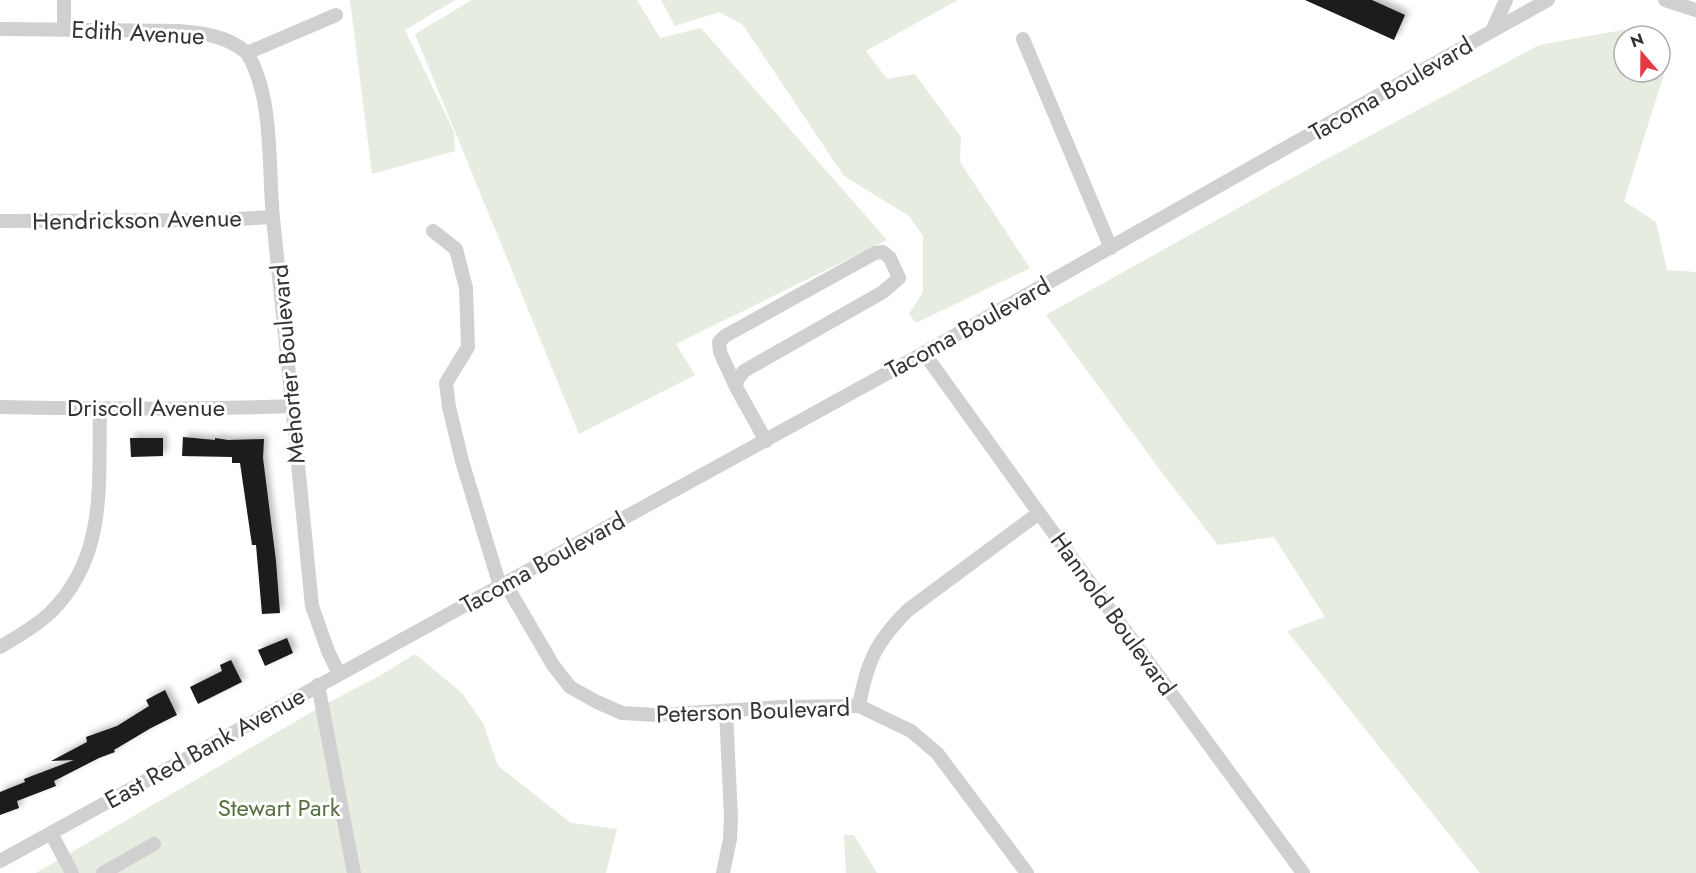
<svg xmlns="http://www.w3.org/2000/svg" width="1696" height="873" font-family="Jost,sans-serif">
<style>
.green{fill:#e6ecdf}
.building{fill:#1a1a1a;filter:url(#shadow)}
.lines{fill:none;stroke-linecap:round;stroke-linejoin:round}
.minor{stroke:#d0d0d0;stroke-width:14}
.labels{text-anchor:middle;stroke-width:6;stroke-linejoin:round;paint-order:stroke}
.street-label{font-size:24px;fill:#333;stroke:#fff}
.park-label{font-size:24px;fill:#56703f;stroke:#fff}
</style>
<defs>
<filter id="shadow"><feDropShadow dx="4" dy="-4" stdDeviation="3" flood-color="#0004"/></filter>
</defs>
<rect width="100%" height="100%" fill="#fff"/>
<g class="green">
<polygon points="350,0 455,0 405,30 454,132 455,151 372,174"/>
<polygon points="472,0 637,0 660,38 701,28 887,240 676,344 695,375 579,434 415,34"/>
<polygon points="661,0 958,0 866,51 887,79 915,74 961,137 960,162 1030,268 916,323 909,314 923,292 923,236 909,216 844,176 743,25 719,12 675,26"/>
<polygon points="1634,28 1645,36 1624,36 1624,72 1660,72 1660,48 1670,55 1624,201 1656,222 1667,270 1696,272 1696,873 1480,873 1287,631 1325,617 1274,537 1218,545 1166,478 1046,315 1321,162 1539,45"/>
<polygon points="415,654 462,693 483,723 498,766 571,823 617,829 606,873 36,873 324,705 381,675"/>
<polygon points="844,835 854,835 877,873 846,873"/>
</g>
<g class="building">
<polygon points="1305,0 1372,0 1405,15 1394,40"/>
<polygon points="183,437 215,440 215,438 228,440 264,439 263,458 276,561 280,613 262,614 256,545 252,545 240,463 232,463 232,457 182,456"/>
<polygon points="130,438 163,438 163,456 131,457"/>
<polygon points="287,638 293,653 265,666 258,650"/>
<polygon points="231,660 242,682 198,704 190,687 222,671 220,665"/>
<polygon points="165,690 177,715 151,728 114,750 115,752 99,758 54,781 56,786 17,801 19,808 0,815 0,792 25,782 24,779 74,760 51,761 87,742 86,737 117,726 149,706 146,700"/>
</g>
<g class="lines">
<g class="minor">
<polyline points="1665,0 1696,10"/>
<path d="M 0,29 L 178,31 C 203,33 228,36 247,53 L 336,15"/>
<polyline points="64,29 64,0"/>
<polyline points="1492,31 1548,0"/>
<polyline points="1023,39 1111,248"/>
<path d="M 247,53 C 274,97 268,167 273,218 C 286,347 300,477 312,606 L 328,651 L 339,674"/>
<polyline points="0,221 217,220 273,217"/>
<polyline points="433,231 456,249 466,288 468,347 446,383 449,407 462,461 500,586"/>
<polyline points="924,353 1039,513 1303,873"/>
<polyline points="736,387 720,352 719,342 725,336 875,253 883,252 890,258 899,278 883,292 744,371 737,380 736,387 766,441"/>
<path d="M 0,407 C 97,409 194,410 291,406"/>
<polyline points="505,583 553,665 570,687 597,702 622,713 656,715 782,707 859,706 911,731 937,753 1027,873"/>
<path d="M 0,647 C 17,637 35,627 50,613 C 108,556 98,484 100,409"/>
<polyline points="318,685 354,873"/>
<path d="M 859,706 C 867,661 876,642 908,610 L 1039,513"/>
<polyline points="51,833 72,873"/>
<polyline points="0,861 924,353 1492,31 1506,0"/>
<polyline points="103,873 154,844"/>
<polyline points="723,873 730,839 731,817 726,711"/>
</g>
</g>
<g class="labels">
<g class="street-label">
<text transform="translate(138 33) rotate(3)" y="8">Edith Avenue</text>
<text transform="translate(1391 89) rotate(-30)" y="8">Tacoma Boulevard</text>
<text transform="translate(137 220) rotate(-1)" y="8">Hendrickson Avenue</text>
<text transform="translate(968 328) rotate(-29)" y="8">Tacoma Boulevard</text>
<text transform="translate(288 364) rotate(-95)" y="8">Mehorter Boulevard</text>
<text x="146" y="416">Driscoll Avenue</text>
<text transform="translate(543 563) rotate(-29)" y="8">Tacoma Boulevard</text>
<text transform="translate(1113 614) rotate(54)" y="8">Hannold Boulevard</text>
<text transform="translate(753 711) rotate(-2)" y="8">Peterson Boulevard</text>
<text transform="translate(205 748) rotate(-29)" y="8">East Red Bank Avenue</text>
</g>
<g class="park-label">
<text x="279" y="816">Stewart Park</text>
</g>
</g>
<g transform="translate(1642 54) rotate(340)"><circle r="28" fill="#ffffff" stroke="#adadad" stroke-width="1.5"/>
<path d="M0-4.5L10 22L0 15L-10 22Z" fill="#e63946"/>
<text y="-9" font-size="16" font-weight="bold" text-anchor="middle" fill="#333333">N</text>
</g>
</svg>
